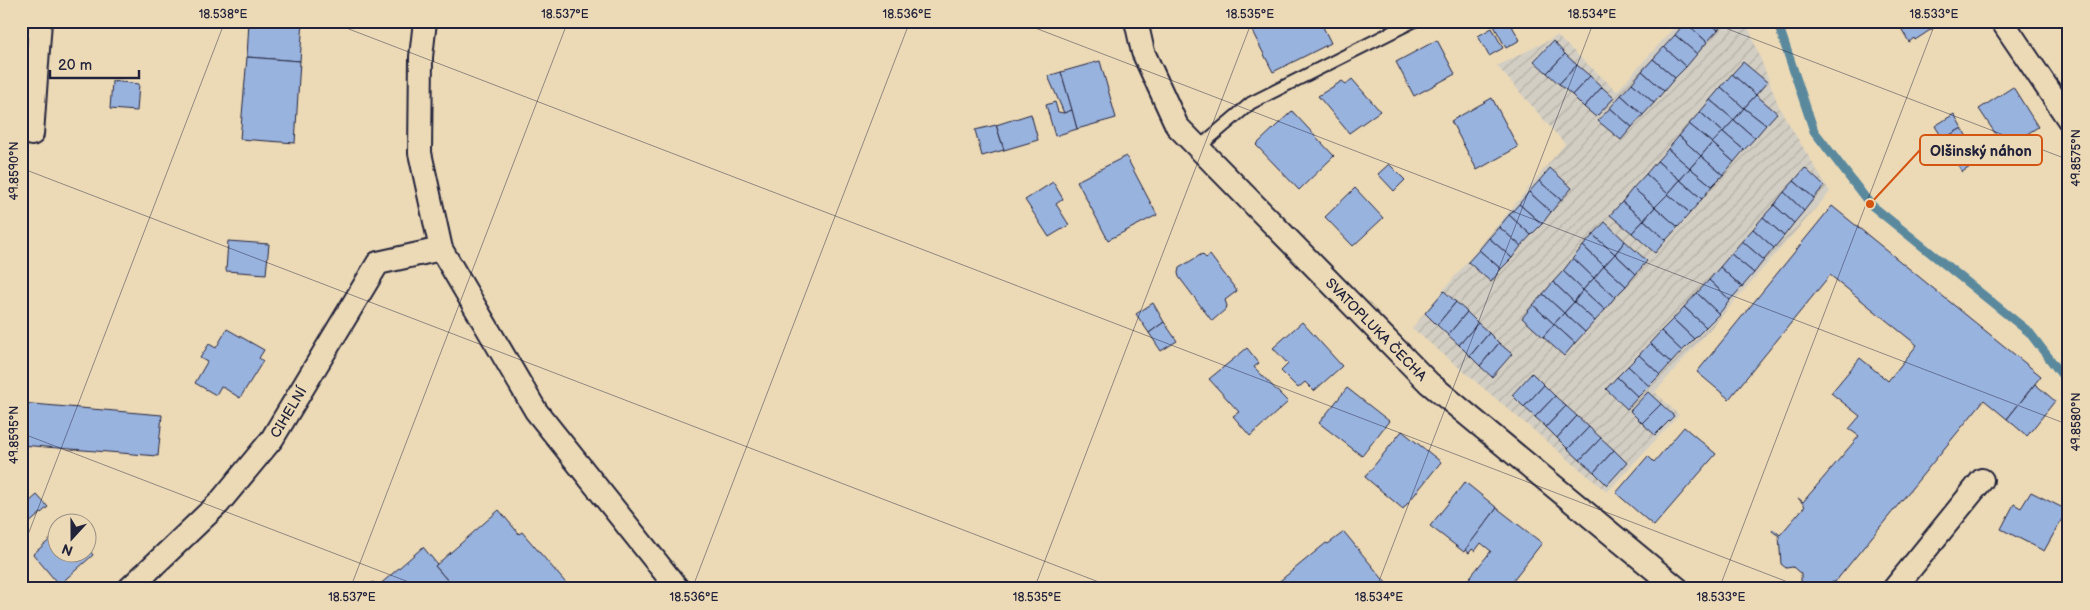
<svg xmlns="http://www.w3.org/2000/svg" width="2090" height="610" font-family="'Balsamiq Sans',sans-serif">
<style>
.industrial{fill:url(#industrial-furrows)}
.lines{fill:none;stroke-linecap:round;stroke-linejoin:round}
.stream{stroke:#5a899d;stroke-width:9}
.building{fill:#99b3df;stroke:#22223b}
.service-casing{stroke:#22223b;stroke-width:15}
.minor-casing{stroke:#22223b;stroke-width:26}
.service{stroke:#ecdab7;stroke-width:11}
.minor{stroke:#ecdab7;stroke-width:22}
.ticks{fill:none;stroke:#22223b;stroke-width:1;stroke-opacity:0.45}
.labels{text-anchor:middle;stroke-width:4;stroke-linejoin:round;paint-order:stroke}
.street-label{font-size:14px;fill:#22223b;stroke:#ecdab7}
.leader{fill:none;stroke:#d45411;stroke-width:2}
.callout-dot{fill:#d45411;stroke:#ecdab7;stroke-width:2}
.callout{fill:#ecdab7;stroke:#d45411;stroke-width:2}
.callout-label{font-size:15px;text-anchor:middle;font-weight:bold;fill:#22223b}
.neatline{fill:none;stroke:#22223b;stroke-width:2}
.ticks-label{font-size:12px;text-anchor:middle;fill:#22223b}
</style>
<defs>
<pattern id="industrial-furrows" width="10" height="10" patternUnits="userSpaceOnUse" patternTransform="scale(1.25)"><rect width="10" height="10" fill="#d3cec3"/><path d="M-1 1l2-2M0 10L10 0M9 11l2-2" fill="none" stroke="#b5b1a8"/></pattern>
</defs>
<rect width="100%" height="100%" fill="#ecdab7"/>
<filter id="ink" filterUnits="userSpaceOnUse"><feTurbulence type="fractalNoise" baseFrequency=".02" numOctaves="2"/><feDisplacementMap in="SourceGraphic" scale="10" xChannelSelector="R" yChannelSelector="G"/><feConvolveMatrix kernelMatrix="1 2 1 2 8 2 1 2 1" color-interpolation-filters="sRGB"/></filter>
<g filter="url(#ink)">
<polygon class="industrial" points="1680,21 1746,21 1780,109 1830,192 1655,392 1679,415 1607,492 1412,328 1565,144 1497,66 1557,36 1617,91"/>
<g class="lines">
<polyline class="stream" points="1777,21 1814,131 1870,204 2029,332 2069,384"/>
</g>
<g class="building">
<polygon points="97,21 148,21 148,28 97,23"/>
<polygon points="249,21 303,21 300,61 247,57"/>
<polygon points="1271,21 1320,21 1331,43 1273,72 1252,31"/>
<polygon points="1497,21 1509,21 1520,40 1506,48 1493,24"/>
<polygon points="1686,21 1708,21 1718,30 1707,42 1685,22"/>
<polygon points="1708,21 1725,21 1718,30"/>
<polygon points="1897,21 1944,21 1915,40 1914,38 1909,42"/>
<polygon points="1685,22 1707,42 1697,54 1675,35"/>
<polygon points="1492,28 1503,48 1489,56 1478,36"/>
<polygon points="1675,35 1697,54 1686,67 1664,47"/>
<polygon points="1437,40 1455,74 1414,96 1396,62"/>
<polygon points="1553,41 1565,54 1547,73 1534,61"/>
<polygon points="1664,47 1686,67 1675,78 1653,59"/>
<polygon points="1565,54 1577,65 1559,84 1547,73"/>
<polygon points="247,57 300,61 295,143 240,139"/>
<polygon points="1653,59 1675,78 1664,91 1642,71"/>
<polygon points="1100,61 1116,118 1077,129 1061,72"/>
<polygon points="1743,62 1767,82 1756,95 1732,74"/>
<polygon points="1577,65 1590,76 1572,95 1559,84"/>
<polygon points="1642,71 1664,91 1654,103 1632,83"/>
<polygon points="1061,72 1072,110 1064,113 1048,76"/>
<polygon points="1732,74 1756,95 1744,108 1721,87"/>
<polygon points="1590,76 1602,87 1584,107 1572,95"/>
<polygon points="1352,79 1380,111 1349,133 1318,96 1342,81 1346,84"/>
<polygon points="112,81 139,84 137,111 110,109"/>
<polygon points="1632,83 1654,103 1643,115 1621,95"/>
<polygon points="1602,87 1614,98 1596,117 1584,107"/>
<polygon points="1721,87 1744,108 1734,120 1710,100"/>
<polygon points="2013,87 2038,127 2005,148 1979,109"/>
<polygon points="1621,95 1643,115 1632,127 1610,108"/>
<polygon points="1756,95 1777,113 1766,125 1744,108"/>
<polygon points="1492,98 1518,147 1477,170 1451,121"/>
<polygon points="1710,100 1734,120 1723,132 1700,112"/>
<polygon points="1055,102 1058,112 1064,113 1072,110 1077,129 1055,136 1046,105"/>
<polygon points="1610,108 1632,127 1621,140 1598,121"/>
<polygon points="1744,108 1766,125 1755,138 1734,120"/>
<polygon points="1292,111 1334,156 1299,190 1256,145"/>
<polygon points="1700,112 1723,132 1712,143 1689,124"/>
<polygon points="1031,114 1038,140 1004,150 996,125"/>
<polygon points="1954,114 1962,128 1943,139 1935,126"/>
<polygon points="1734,120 1755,138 1744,150 1723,132"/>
<polygon points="1689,124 1712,143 1701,156 1679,136"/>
<polygon points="996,125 1004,150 982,156 975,130"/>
<polygon points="1962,128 1980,161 1962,172 1943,139"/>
<polygon points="1723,132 1744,150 1734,162 1712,143"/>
<polygon points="1679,136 1701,156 1690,168 1668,149"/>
<polygon points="1712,143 1734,162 1723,175 1701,156"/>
<polygon points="1668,149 1690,168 1680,180 1657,161"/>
<polygon points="1126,156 1157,215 1108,240 1077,181"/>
<polygon points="1701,156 1723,175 1712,186 1690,168"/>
<polygon points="1657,161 1680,180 1668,194 1646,174"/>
<polygon points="1389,164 1405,180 1394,191 1378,174"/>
<polygon points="1550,168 1572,188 1561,200 1539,181"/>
<polygon points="1690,168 1712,186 1702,199 1680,180"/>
<polygon points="1805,168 1824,186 1814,198 1794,181"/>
<polygon points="1646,174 1668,194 1655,207 1633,188"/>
<polygon points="1680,180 1702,199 1690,213 1668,194"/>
<polygon points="1539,181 1561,200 1551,212 1529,192"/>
<polygon points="1794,181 1814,198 1804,211 1784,192"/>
<polygon points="1053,182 1063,199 1056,204 1069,225 1049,237 1025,200"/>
<polygon points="1355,188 1383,218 1353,246 1325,217"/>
<polygon points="1633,188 1655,207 1644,220 1622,202"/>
<polygon points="1529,192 1551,212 1542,224 1519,204"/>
<polygon points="1784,192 1804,211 1794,223 1774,205"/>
<polygon points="1668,194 1690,213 1678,227 1655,207"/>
<polygon points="1622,202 1644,220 1632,233 1610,215"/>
<polygon points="1519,204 1542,224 1531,235 1509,215"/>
<polygon points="1774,205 1794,223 1784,236 1763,217"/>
<polygon points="1832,206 2041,376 2007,419 1984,400 1835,582 1807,585 1801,581 1801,574 1793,567 1786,568 1781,564 1779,536 1772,531 1773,529 1780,535 1805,506 1798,498 1803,502 1859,436 1849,429 1860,416 1831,393 1860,358 1888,381 1917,345 1830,275 1729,399 1697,372"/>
<polygon points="1655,207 1678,227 1666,240 1644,220"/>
<polygon points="1509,215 1531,235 1521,246 1499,227"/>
<polygon points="1763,217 1784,236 1774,248 1753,229"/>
<polygon points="1644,220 1666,240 1655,253 1632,233"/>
<polygon points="1605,222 1625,241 1615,254 1593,235"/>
<polygon points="1499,227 1521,246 1512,258 1489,238"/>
<polygon points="1753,229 1774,248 1764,260 1742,241"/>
<polygon points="1593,235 1615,254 1604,266 1583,246"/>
<polygon points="1489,238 1512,258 1501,269 1479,250"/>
<polygon points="228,241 269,244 266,274 226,271"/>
<polygon points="1625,241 1647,261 1636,274 1615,254"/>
<polygon points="1742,241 1764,260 1754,273 1731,254"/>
<polygon points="1583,246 1604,266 1594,278 1573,258"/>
<polygon points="1479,250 1501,269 1491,282 1468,262"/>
<polygon points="1202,254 1206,258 1210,255 1237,291 1225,300 1227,306 1226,309 1212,321 1179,277 1178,273 1179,268"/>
<polygon points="1615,254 1636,274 1626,286 1604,266"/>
<polygon points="1731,254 1754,273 1742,287 1720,267"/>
<polygon points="1573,258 1594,278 1583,290 1563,271"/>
<polygon points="1604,266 1626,286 1615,297 1594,278"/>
<polygon points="1720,267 1742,287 1730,300 1709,280"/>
<polygon points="1563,271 1583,290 1574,302 1553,282"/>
<polygon points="1594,278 1615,297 1605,310 1583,290"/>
<polygon points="1709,280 1730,300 1719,314 1697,293"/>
<polygon points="1553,282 1574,302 1564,313 1543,294"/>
<polygon points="1583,290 1605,310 1595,321 1574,302"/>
<polygon points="1444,291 1456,302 1437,325 1425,313"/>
<polygon points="1697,293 1719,314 1706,327 1684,307"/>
<polygon points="1543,294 1564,313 1554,324 1533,305"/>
<polygon points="1456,302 1467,312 1448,335 1437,325"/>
<polygon points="1574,302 1595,321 1585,332 1564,313"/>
<polygon points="1153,303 1164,322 1149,333 1136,314"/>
<polygon points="1533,305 1554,324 1543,337 1522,318"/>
<polygon points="1684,307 1706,327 1694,339 1673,319"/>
<polygon points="1467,312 1478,323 1459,345 1448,335"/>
<polygon points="1564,313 1585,332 1575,343 1554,324"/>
<polygon points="1673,319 1694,339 1682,351 1661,331"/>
<polygon points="1164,322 1177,341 1161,351 1149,333"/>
<polygon points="1302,322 1342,366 1314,391 1305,382 1298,388 1281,371 1288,364 1273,348"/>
<polygon points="1478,323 1489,333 1470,356 1459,345"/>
<polygon points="1554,324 1575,343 1564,356 1543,337"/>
<polygon points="227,329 264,350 259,358 263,361 240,398 221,386 216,395 195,383 207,362 200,358 209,344 216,348"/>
<polygon points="1661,331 1682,351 1671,363 1650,343"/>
<polygon points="1489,333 1499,343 1480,366 1470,356"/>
<polygon points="1499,343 1512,354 1492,377 1480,366"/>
<polygon points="1650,343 1671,363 1660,375 1639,355"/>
<polygon points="1247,348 1259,363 1254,367 1288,402 1250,436 1233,416 1239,412 1209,379"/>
<polygon points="1639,355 1660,375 1649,386 1628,366"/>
<polygon points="1628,366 1649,386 1638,397 1617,377"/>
<polygon points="1532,373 1544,385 1524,407 1512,395"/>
<polygon points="1617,377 1638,397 1627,409 1606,389"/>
<polygon points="2035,384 2055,401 2027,436 2007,419"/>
<polygon points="1544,385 1555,396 1535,417 1524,407"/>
<polygon points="1347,388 1389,421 1362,456 1319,423"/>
<polygon points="1648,392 1661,404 1642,423 1630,411"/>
<polygon points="1555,396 1566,406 1546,427 1535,417"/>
<polygon points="21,403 162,415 158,456 21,445"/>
<polygon points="1661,404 1674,416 1655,435 1642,423"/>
<polygon points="1566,406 1577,416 1557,438 1546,427"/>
<polygon points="1577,416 1589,427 1568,449 1557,438"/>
<polygon points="1589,427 1601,438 1580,460 1568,449"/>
<polygon points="1684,427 1716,454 1654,526 1616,493 1648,456 1654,462"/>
<polygon points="1402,431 1441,462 1403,509 1365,477"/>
<polygon points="1601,438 1614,450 1594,472 1580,460"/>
<polygon points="1614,450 1627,463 1607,485 1594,472"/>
<polygon points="1465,482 1497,508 1464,552 1430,526"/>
<polygon points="2031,492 2067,510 2044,551 2001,529 2014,504 2021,508"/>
<polygon points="37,495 48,507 21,530 21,509"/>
<polygon points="1497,508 1542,543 1506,589 1467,589 1463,586 1491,551 1481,543 1475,551 1472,549 1469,553 1465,550"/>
<polygon points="499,510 519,534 522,532 571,589 455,589 435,566"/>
<polygon points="1344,532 1391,589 1270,589 1326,543 1328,544"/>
<polygon points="58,533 58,552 88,552 88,548 93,555 59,585 33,554"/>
<polygon points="423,547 437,564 435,566 455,589 366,589 373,582 377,587"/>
</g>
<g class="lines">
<defs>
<polyline id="service" points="1198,148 1251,103 1414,21"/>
<g id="minor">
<polyline points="425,21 421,57 420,153 441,249 536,411 678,589"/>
<path id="s1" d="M 1136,21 L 1143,52 L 1177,126 L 1429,383 L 1678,589"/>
<polyline points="2002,21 2069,120"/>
<polyline points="32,134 40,21"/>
<path id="s2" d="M 129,589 L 219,503 L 272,439 L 378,263 L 441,249"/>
<polyline points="1894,589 1982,480"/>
</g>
</defs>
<use href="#service" class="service-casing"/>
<use href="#minor" class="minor-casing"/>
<use href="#service" class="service"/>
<use href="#minor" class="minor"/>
</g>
</g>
<path class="ticks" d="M 328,21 L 1806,589M 1017,21 L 2069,425M 1707,21 L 2069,160M 21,168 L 1117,589M 21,433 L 427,589M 21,553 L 225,21M 350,589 L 568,21M 692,589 L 910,21M 1034,589 L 1252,21M 1376,589 L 1594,21M 1719,589 L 1936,21M 2061,589 L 2069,568"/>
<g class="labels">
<g class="street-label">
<text dy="5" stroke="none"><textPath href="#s1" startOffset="398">SVATOPLUKA ČECHA</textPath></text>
<text dy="5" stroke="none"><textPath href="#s2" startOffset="239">CIHELNÍ</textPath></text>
</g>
</g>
<path class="leader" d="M1870 204L1920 150"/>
<circle class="callout-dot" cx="1870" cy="204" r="5"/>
<rect class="callout" x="1920" y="135" width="122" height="30" rx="5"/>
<g class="callout-label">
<text x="1981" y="156">Olšinský náhon</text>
</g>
<rect width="2090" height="610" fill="none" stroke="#ecdab7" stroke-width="55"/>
<g transform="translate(72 538) rotate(201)"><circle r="24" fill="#ecdab7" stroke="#9b9085"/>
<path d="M0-4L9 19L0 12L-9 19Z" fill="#22223b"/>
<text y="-8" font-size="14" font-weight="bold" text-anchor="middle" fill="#22223b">N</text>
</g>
<path d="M50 70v8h89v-8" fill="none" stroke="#22223b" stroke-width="2.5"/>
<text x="58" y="70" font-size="15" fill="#22223b" stroke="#ecdab7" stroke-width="4" paint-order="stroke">20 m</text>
<rect x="28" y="28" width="2034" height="554" class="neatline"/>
<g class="ticks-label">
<text x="223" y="18">18.538°E</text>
<text x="565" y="18">18.537°E</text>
<text x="907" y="18">18.536°E</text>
<text x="1250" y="18">18.535°E</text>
<text x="1592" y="18">18.534°E</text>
<text x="1934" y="18">18.533°E</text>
<text transform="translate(2076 158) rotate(-90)" y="4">49.8575°N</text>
<text transform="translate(14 171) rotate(-90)" y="4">49.8590°N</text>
<text transform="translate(2076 422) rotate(-90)" y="4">49.8580°N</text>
<text transform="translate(14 435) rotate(-90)" y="4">49.8595°N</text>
<text x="352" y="601">18.537°E</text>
<text x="694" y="601">18.536°E</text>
<text x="1037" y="601">18.535°E</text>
<text x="1379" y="601">18.534°E</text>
<text x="1721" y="601">18.533°E</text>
</g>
</svg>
